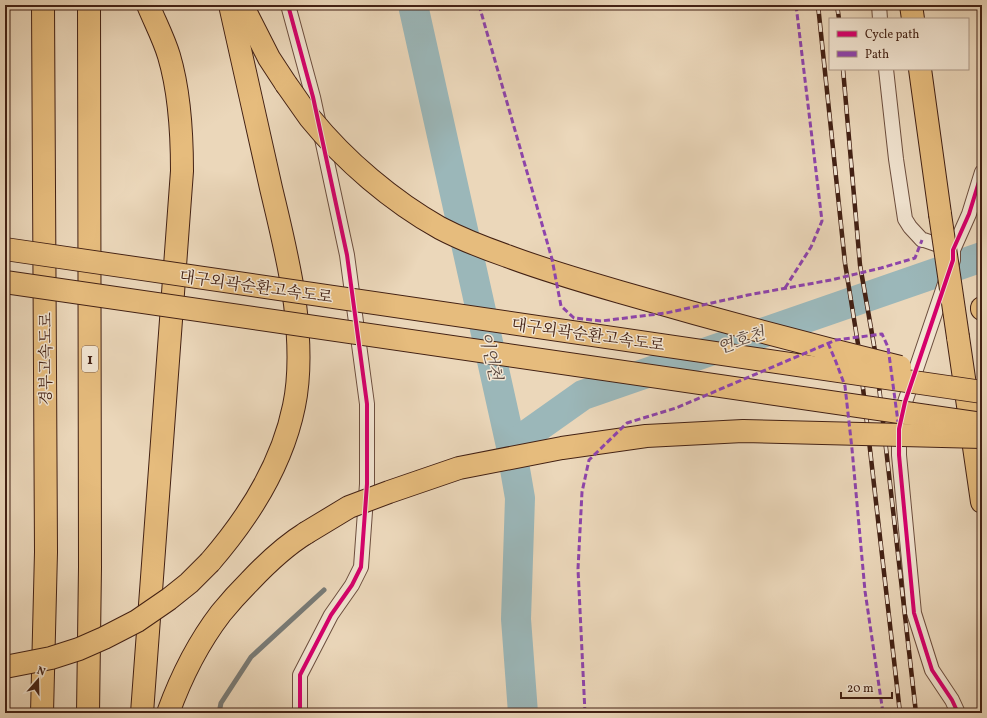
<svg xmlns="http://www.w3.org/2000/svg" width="987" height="718" font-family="Vollkorn,'Noto Serif KR',serif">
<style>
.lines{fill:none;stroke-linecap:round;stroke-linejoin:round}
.stream{stroke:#787b77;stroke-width:5}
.river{stroke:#9bb7b9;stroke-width:30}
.minor-casing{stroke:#6d4e3e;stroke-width:16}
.primary-casing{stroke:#432114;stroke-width:24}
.motorway-casing{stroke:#432114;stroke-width:24}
.minor{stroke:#f2e5d2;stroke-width:14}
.primary{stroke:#e6bc7d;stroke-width:22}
.motorway{stroke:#e6bc7d;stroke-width:22}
.rail-casing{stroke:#432114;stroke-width:4.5}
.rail{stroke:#f2e5d2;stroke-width:3;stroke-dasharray:9;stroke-linecap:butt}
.primary-bridge-casing{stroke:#432114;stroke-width:24;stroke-linecap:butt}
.motorway-bridge-casing{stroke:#432114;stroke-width:24;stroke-linecap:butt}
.primary-bridge{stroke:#e6bc7d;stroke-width:22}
.motorway-bridge{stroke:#e6bc7d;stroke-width:22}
.quiet{stroke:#8e44ad;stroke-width:3;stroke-dasharray:6 3;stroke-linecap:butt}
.cycleway-casing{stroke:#f2e5d2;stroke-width:6}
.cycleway{stroke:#d6006c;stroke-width:4}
.labels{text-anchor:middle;stroke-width:3;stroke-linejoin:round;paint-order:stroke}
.shield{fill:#f2e5d2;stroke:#785c4d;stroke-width:1}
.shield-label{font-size:15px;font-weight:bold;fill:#432114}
.street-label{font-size:16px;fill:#432114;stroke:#f2e5d2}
.water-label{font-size:17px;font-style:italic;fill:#59463d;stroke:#f2e5d2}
</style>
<rect width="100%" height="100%" fill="#ebd7ba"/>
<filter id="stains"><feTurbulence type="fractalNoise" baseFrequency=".005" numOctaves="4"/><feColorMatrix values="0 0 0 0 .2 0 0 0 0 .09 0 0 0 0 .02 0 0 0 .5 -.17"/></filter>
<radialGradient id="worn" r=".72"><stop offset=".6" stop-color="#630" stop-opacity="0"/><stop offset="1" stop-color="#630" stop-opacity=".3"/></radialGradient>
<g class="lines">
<polyline class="stream" points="219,713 221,703 251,657 324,590"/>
<g class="river">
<polyline points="413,5 511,446 520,498 516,619 523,713"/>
<polyline points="511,446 583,395 982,257"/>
</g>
<defs>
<g id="minor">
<polyline points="288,5 313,97 347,255 367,404 367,484 361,567 352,585 331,615 300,675 300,713"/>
<polyline points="879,5 880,19"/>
<polyline points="886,69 896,159 905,219 910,227 922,240 924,240 950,249"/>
<polyline points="958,713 952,700 932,670 914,613 899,455 899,429 905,402 953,260 953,250 969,214 982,172"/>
</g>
<g id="primary">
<polyline points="911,5 913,19"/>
<polyline points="920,69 940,214"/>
<polyline points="982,308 982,309"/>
<polyline points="958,337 982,502"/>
</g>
<g id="motorway">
<polyline points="242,5 269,58 286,84"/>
<path d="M 210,562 C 249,517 282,465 294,406 C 301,373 299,337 295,304 C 290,265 280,226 271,188 C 257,127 244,66 230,5"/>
<polyline points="42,713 46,552 43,5"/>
<polyline points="88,713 90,567 89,5"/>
<path d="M 142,713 L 182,171 C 182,133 180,93 169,56 C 164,39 155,22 148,5"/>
<path d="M 168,713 C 181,677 198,643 221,613 C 230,602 240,591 250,581 C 267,563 285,546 306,533"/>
</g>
</defs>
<use href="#minor" class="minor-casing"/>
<use href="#primary" class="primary-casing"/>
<use href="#motorway" class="motorway-casing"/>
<use href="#minor" class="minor"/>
<use href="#primary" class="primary"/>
<use href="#motorway" class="motorway"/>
<defs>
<g id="rail">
<polyline points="818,5 845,263 858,344 900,713"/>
<polyline points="837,5 839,19"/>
<polyline points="843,69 860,265 875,351 916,713"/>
</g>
</defs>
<use href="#rail" class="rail-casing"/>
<use href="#rail" class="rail"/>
<defs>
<polyline id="primary-bridge" points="940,214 958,337"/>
<g id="motorway-bridge">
<path d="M 286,84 C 294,95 302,107 310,118 C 345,161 392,201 440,228 C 461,239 484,248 507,256 C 544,270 582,281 620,292 C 713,319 806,344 900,367"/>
<polyline points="5,249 982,392"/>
<polyline points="5,282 982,424"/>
<polyline points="306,533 349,507 389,492 459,468 562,448 646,436 743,431 982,437"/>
<polyline points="5,667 51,658 79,649 104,638 137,621 169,599 189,583 210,562"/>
</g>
</defs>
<use href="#primary-bridge" class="primary-bridge-casing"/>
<use href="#motorway-bridge" class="motorway-bridge-casing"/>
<use href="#primary-bridge" class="primary-bridge"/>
<use href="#motorway-bridge" class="motorway-bridge"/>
<g class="quiet">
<polyline points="479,5 552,259 561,306 574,318 601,321 666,313 748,295 831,280 881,268 915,258 922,240"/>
<polyline points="785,288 811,247 822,221 796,5"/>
<polyline points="828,343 836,362 845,386 852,449 865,591 883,713"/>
<polyline points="585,713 578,569 582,492 589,460 627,423 676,408 836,340 882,334 888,347 898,422"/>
</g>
<defs>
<g id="cycleway">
<polyline points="288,5 313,97 347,255 367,404 367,484 361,567 352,585 331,615 300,675 300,713"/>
<polyline points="958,713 952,700 932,670 914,613 899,455 899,429 905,402 953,260 953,250 969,214 982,172"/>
</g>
</defs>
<use href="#cycleway" class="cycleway-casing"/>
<use href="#cycleway" class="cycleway"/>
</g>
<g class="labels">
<rect class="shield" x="82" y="346" width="16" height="26" rx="3"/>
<g class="shield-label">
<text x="90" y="364">1</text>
</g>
<g class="street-label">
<text transform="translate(256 286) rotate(8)" y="6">대구외곽순환고속도로</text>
<text transform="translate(588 334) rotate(8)" y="6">대구외곽순환고속도로</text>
<text transform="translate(45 359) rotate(-90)" y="6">경부고속도로</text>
</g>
<g class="water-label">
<text transform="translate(741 340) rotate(-19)" y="6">연호천</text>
<text transform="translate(491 356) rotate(77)" y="6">이언천</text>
</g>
</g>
<rect width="987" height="718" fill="none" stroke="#ebd7ba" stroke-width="20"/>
<rect x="6" y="6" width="975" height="706" fill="none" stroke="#432114" stroke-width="2"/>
<rect x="10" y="10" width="967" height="698" fill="none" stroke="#432114"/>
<rect x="829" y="18" width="140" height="52" fill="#f2e5d2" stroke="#ac9786"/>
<rect x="837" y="31" width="20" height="6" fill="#d6006c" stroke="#ac9786"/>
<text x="865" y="38" font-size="12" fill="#432114">Cycle path</text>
<rect x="837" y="51" width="20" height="6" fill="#8e44ad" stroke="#ac9786"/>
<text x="865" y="58" font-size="12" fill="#432114">Path</text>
<g transform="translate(38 680) rotate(20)" stroke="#f2e5d2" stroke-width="3" paint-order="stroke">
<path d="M0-3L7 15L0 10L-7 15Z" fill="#432114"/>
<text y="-6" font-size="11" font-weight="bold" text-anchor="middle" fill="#432114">N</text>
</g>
<path d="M841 692v6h51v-6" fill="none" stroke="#432114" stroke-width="2"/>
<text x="847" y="692" font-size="12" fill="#432114" stroke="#f2e5d2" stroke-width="3" paint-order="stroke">20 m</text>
<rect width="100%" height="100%" filter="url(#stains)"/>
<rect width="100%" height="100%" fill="url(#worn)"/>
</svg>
